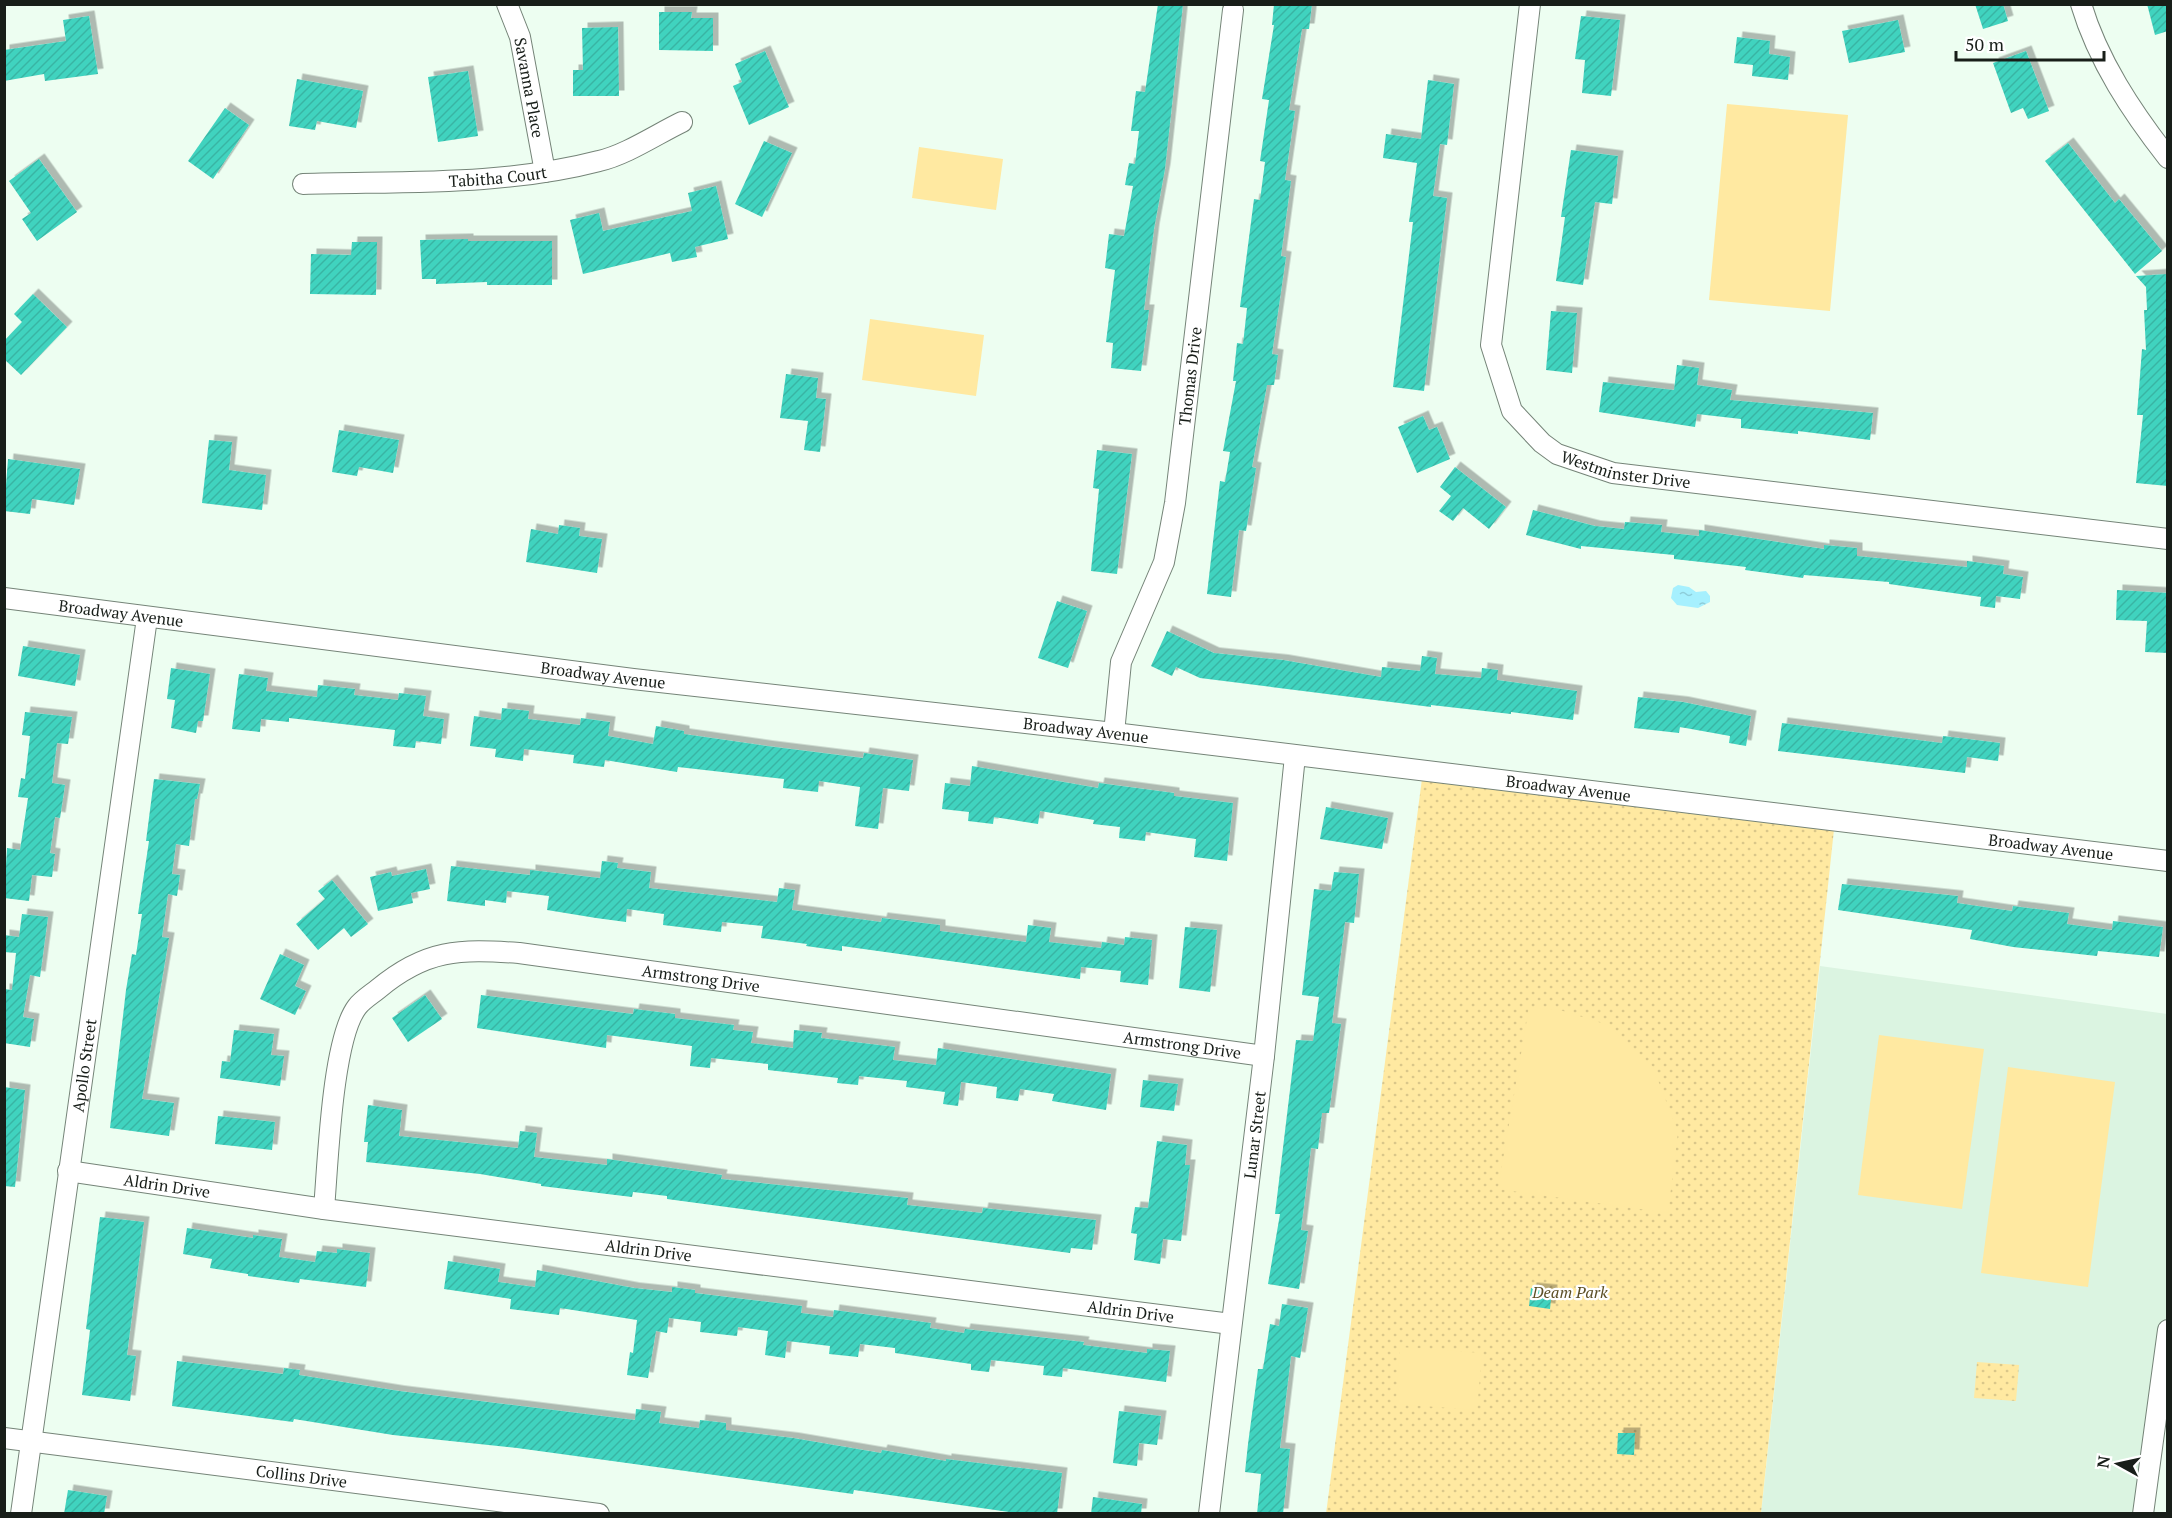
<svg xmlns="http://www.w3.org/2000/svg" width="2172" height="1518" font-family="'PT Serif',serif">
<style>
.built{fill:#dbf4e1}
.park{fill:url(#park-dots)}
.pitch{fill:#ffe9a1}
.water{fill:url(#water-ripples)}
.building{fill:url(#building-hatch);filter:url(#shadow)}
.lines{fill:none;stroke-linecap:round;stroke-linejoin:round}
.minor-casing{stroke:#758478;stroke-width:22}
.minor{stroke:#fff;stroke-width:20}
.labels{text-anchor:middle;stroke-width:4.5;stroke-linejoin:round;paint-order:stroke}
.street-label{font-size:16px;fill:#181e19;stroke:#fff}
.park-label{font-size:16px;font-style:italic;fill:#5c4f25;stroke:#fff}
</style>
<defs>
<pattern id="park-dots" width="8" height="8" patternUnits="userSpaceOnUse" patternTransform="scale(1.5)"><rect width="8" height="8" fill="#ffe9a1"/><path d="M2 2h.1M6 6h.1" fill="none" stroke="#dac78a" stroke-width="1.8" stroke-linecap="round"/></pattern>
<pattern id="water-ripples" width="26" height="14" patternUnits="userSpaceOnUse" patternTransform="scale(1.5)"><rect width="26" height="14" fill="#a6f0fe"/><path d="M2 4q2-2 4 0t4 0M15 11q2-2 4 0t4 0" fill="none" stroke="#8ecdd9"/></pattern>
<pattern id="building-hatch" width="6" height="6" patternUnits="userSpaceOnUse" patternTransform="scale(1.5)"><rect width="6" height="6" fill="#41d3bf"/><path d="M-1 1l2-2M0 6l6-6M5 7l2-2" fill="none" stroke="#38b5a4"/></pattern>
<filter id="shadow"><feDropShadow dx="5.5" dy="-5.5" stdDeviation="0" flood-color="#0004"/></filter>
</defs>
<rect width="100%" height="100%" fill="#edfef1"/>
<polygon class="built" points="1820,966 2167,1014 2168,1330 2143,1513 1761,1514"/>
<g class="park">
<polygon points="1423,771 1835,820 1761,1513 1326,1514"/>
<polygon points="1977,1362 2019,1365 2016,1401 1974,1398"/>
</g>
<g class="pitch">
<polygon points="1727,104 1848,115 1830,311 1709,300"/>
<polygon points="919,147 1003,159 996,210 912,198"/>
<polygon points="870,319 984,335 976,396 862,380"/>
<polygon points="1529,1007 1560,1010 1608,1025 1653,1067 1678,1132 1668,1213 1498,1189"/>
<polygon points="1879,1035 1984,1049 1962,1209 1858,1195"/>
<polygon points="2008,1067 2115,1082 2088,1287 1981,1273"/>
<polygon points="1400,1347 1482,1353 1477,1410 1396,1404"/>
</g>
<polygon class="water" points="1678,585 1689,587 1696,592 1706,591 1710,596 1710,602 1698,608 1677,605 1671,598 1673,588"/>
<g class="building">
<polygon points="1158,4 1183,4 1165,169 1154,229 1144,310 1149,310 1141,371 1111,368 1113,343 1106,342 1115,270 1105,268 1109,234 1124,236 1133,186 1125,185 1129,163 1135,164 1139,131 1131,131 1136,91 1145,92"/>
<polygon points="1274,4 1312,4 1309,29 1302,29 1289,110 1295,111 1285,180 1291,181 1281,256 1286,257 1272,354 1278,355 1274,385 1267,385 1252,467 1256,468 1246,531 1239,530 1231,597 1207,594 1220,481 1225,482 1230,452 1223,451 1236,381 1233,381 1237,343 1243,344 1247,308 1240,307 1254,199 1260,200 1265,162 1260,161 1269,100 1262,99 1274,25 1272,25"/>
<polygon points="1975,4 2003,4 2008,21 1983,29"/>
<polygon points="2147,4 2168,4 2168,31 2155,35"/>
<polygon points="659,12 692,12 691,18 713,18 713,51 659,50"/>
<polygon points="89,16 98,74 45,81 44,74 4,81 4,50 66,41 63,20"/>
<polygon points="1581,16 1620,20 1611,96 1582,93 1585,60 1575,59"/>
<polygon points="1898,20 1905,52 1849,63 1842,31"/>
<polygon points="618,27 619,96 573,96 573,70 583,70 582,28"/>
<polygon points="1737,37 1770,41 1769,54 1790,57 1788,80 1752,76 1753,65 1734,63"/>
<polygon points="765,51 789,107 749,125 733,86 742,82 735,64"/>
<polygon points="2026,51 2049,111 2028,119 2023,108 2011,113 1993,63"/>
<polygon points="468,71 478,136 438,142 428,77"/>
<polygon points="297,79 363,91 356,128 317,121 315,130 289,126"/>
<polygon points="1428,80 1454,84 1447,145 1440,144 1433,196 1447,198 1424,391 1393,387 1413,222 1409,222 1417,163 1383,158 1386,134 1421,139"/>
<polygon points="225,108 249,125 213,179 188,161"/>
<polygon points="764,141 792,153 762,217 735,204"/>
<polygon points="2068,143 2115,203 2119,199 2162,251 2135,274 2045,161"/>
<polygon points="1571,150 1618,156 1612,204 1595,202 1583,285 1556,281 1565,217 1561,217"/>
<polygon points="39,159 77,212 37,241 22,219 31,213 9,181"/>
<polygon points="716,186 728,239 695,247 697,257 672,262 670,253 583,274 570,220 599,213 603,231 692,211 688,193"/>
<polygon points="468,239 468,241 552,241 552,285 487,285 487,282 436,284 436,279 422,279 420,240"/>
<polygon points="352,242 377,242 376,295 310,294 311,254 351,255"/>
<polygon points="2168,274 2168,486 2136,483 2143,415 2137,415 2142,349 2146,350 2144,310 2147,310 2146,287 2136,276"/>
<polygon points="33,294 67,327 21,375 4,359 4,341 22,322 14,314"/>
<polygon points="1551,311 1577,313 1572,373 1546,370"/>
<polygon points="1677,365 1699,368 1697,385 1732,390 1730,400 1873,413 1870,440 1798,431 1798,434 1741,428 1741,419 1697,414 1695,427 1599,412 1603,382 1674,390"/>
<polygon points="786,374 818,378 816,398 826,399 820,452 804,450 808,421 780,418"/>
<polygon points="1423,416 1429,430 1437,427 1450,459 1417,473 1398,427"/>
<polygon points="339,430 399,440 393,473 359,467 357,476 332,472"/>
<polygon points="209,440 232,442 229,470 266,475 262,510 202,503"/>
<polygon points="1097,450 1132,454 1117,574 1091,571 1099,489 1093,488"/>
<polygon points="8,459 80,469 74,505 32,499 30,514 4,511"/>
<polygon points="1455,467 1506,507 1489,529 1463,508 1453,521 1439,511 1451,496 1440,487"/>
<polygon points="1533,510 1595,526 1624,529 1625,522 1662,525 1661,532 1699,536 1699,530 1824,549 1824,545 1857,548 1857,556 1967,567 1967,561 2004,566 2003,574 2023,577 2020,599 1996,596 1995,608 1980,606 1981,597 1889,584 1889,582 1804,575 1803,578 1745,570 1746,567 1674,559 1674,555 1581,546 1581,549 1526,535"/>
<polygon points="559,525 580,528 579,536 602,539 597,573 526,562 531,529 558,534"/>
<polygon points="2117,590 2168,593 2168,653 2145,652 2147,621 2116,620"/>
<polygon points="1057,601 1087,611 1068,668 1038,658"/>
<polygon points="1167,631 1214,653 1283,660 1381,677 1382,667 1420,671 1422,656 1437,658 1435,674 1481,678 1482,668 1498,670 1497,680 1577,691 1573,720 1511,712 1511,714 1431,705 1431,707 1200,678 1176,667 1172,676 1151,666"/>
<polygon points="23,646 80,655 75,686 18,676"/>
<polygon points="171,668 210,674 203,721 198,721 196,733 171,728 175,700 167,699"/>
<polygon points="239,674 268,678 266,691 317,697 318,685 355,689 354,695 398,700 399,693 426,696 423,716 444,719 441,744 416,741 415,748 393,746 395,730 289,718 289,722 261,719 260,732 232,729"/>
<polygon points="1638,697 1683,702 1751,716 1746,746 1729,743 1730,736 1680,727 1679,733 1634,728"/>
<polygon points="502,708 529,711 528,719 580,725 581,718 610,722 608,736 653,744 656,726 684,731 684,734 767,746 863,758 864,753 913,760 909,791 883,788 878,829 855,826 860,787 819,781 818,792 783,788 784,779 678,767 677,772 605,760 604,767 573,763 574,755 524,749 523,761 495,757 496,749 470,746 474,716 501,720"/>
<polygon points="25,712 72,717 68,744 57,743 52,783 65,785 60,818 55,817 50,853 55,854 52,877 32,875 29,901 4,898 7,848 20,850 28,798 18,797 21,778 25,779 30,736 22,735"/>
<polygon points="1782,723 1942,743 1943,736 2000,743 1998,761 1967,757 1965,773 1778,751"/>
<polygon points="972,766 1098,788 1099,783 1174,793 1174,796 1233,803 1227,861 1194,857 1196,839 1146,832 1145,841 1119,838 1120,827 1093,824 1094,820 1040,811 1038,824 994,817 993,824 968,821 969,812 942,809 945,783 970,786"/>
<polygon points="154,779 200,784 197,799 195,799 189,846 176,844 172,874 180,875 177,896 168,894 162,937 169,938 142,1099 174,1103 169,1136 110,1128 126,990 132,954 136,955 142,914 138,914 149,841 146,841"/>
<polygon points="1326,807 1388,818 1382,849 1320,839"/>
<polygon points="602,861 618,863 617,868 651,872 649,888 777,902 779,888 795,890 792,910 881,922 882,918 940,925 940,931 1026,942 1028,925 1051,928 1049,942 1101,948 1102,942 1124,945 1125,937 1152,940 1148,985 1120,982 1121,971 1081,967 1080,979 842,946 842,951 806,946 807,944 761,938 763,926 722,922 721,932 663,925 664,914 627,909 626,922 596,918 547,910 549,896 507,891 506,903 485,900 485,906 447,901 451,866 530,875 530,870 600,878"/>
<polygon points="426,869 430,889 411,893 413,903 378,911 370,877 391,872 392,876"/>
<polygon points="1334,872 1359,874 1354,923 1345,922 1332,1023 1341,1024 1329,1113 1322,1113 1318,1149 1311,1148 1301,1230 1308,1231 1299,1289 1268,1284 1280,1214 1275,1214 1296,1040 1313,1041 1319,997 1302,995 1314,889 1331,891"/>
<polygon points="332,880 368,924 351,937 344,928 318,950 296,924 325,899 318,891"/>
<polygon points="1842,884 1958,896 1957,903 2012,911 2013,906 2069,913 2067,924 2112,930 2113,921 2163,927 2159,957 2098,951 2097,956 2013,947 1970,939 1972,930 1838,910"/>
<polygon points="22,914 48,917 40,977 30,975 23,1017 34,1019 30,1047 4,1043 4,989 12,990 16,953 4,952 4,935 19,937"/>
<polygon points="1185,927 1217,930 1210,992 1179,988"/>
<polygon points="280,954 304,965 295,986 306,991 295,1015 260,999"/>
<polygon points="425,995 442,1019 408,1042 392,1018"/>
<polygon points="481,995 633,1014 634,1009 675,1014 675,1018 734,1025 733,1030 753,1032 751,1043 793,1048 794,1030 822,1033 821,1038 895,1047 893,1060 936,1065 938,1048 1111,1074 1106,1110 1052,1101 1054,1094 1020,1089 1018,1101 996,1098 997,1087 961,1082 958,1106 943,1104 945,1092 906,1087 907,1081 859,1076 858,1085 837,1083 838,1078 768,1070 768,1064 711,1058 710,1068 690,1066 692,1046 607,1035 606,1048 477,1028"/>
<polygon points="234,1030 274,1034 271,1055 284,1056 280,1086 220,1078 222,1061 230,1062"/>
<polygon points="1143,1080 1178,1084 1174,1111 1140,1107"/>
<polygon points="4,1087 25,1090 15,1187 4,1186"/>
<polygon points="368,1105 402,1110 399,1136 518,1148 520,1131 537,1133 534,1157 607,1165 607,1159 722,1175 721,1179 908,1198 907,1205 982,1213 983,1208 1096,1220 1092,1250 1071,1248 1070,1253 1040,1249 667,1199 667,1196 633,1192 632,1197 541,1186 541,1184 480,1174 366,1162 368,1142 364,1142"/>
<polygon points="218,1116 275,1122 272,1150 215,1144"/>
<polygon points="1157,1141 1187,1145 1185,1165 1190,1165 1181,1241 1163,1239 1160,1264 1134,1260 1137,1234 1131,1233 1135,1207 1148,1208"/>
<polygon points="100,1217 144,1222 127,1355 136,1356 130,1401 82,1395 90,1330 86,1329"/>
<polygon points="187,1228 253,1238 253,1235 282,1239 279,1257 315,1262 317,1251 337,1253 337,1249 370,1253 366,1287 300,1279 299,1283 248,1276 248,1274 210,1268 212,1259 183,1254"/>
<polygon points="448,1261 500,1269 498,1282 535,1287 537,1270 634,1288 672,1292 672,1287 695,1290 695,1293 802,1306 801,1313 833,1317 834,1310 931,1323 930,1328 964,1333 965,1329 1084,1342 1083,1345 1147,1353 1147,1349 1170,1351 1166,1382 1063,1368 1062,1377 1043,1375 1044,1366 991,1360 989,1372 971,1370 971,1364 895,1353 895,1348 860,1344 858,1357 829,1354 830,1346 787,1341 785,1358 765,1355 768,1331 738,1327 737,1336 700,1332 701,1322 669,1318 667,1333 656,1331 648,1378 627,1375 630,1352 633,1353 637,1320 560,1308 559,1315 510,1309 511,1299 444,1289"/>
<polygon points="1531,1288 1552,1290 1550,1309 1529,1306"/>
<polygon points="1282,1304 1308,1308 1300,1358 1291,1356 1280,1448 1290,1449 1283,1514 1257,1514 1261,1474 1245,1472 1248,1444 1258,1369 1263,1369 1270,1324 1279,1326"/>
<polygon points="177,1361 283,1374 284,1368 300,1370 299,1375 399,1391 635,1420 636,1409 661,1412 659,1423 699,1428 700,1420 726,1423 726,1430 793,1438 881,1453 882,1450 946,1461 946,1459 1062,1473 1057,1514 1024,1514 854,1490 853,1494 517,1448 393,1435 294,1419 293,1422 172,1406"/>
<polygon points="1119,1411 1161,1416 1157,1445 1139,1443 1137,1466 1113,1463"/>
<polygon points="1618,1433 1635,1433 1634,1455 1617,1454"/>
<polygon points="68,1490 107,1496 104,1514 64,1514"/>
<polygon points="1093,1497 1142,1504 1141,1514 1091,1514"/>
</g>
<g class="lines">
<defs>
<g id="minor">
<path id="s1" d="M 507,4 L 520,37 L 545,172"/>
<path id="s2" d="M 1530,4 L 1491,345 L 1512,411 L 1542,443 L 1557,454 L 1613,473 L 2168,539"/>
<path d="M 2081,4 C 2098,61 2132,112 2168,158"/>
<path id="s3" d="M 303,184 C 401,181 503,186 599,161 C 626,155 657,134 682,122"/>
<path id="s4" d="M 4,598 L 633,679 L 1114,733 L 2168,861"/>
<path id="s5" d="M 1114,733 L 1121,662 L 1164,562 L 1175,503 L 1233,10"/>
<path id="s6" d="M 68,1171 L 324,1209 L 1231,1324"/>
<path id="s7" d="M 324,1209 C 328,1163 332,1040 357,1007 C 362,1000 372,994 378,989 C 426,949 459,949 519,953 L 1264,1056"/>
<path id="s8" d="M 4,1438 L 599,1514"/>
<path id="s9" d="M 21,1514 L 147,618"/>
<path id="s10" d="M 1209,1514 L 1264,1056 L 1295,756"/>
<polyline points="2143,1514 2168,1330"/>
</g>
</defs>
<use href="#minor" class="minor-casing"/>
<use href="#minor" class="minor"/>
</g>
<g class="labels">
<g class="street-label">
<text dy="6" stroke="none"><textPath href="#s1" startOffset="87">Savanna Place</textPath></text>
<text dy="6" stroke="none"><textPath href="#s3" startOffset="195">Tabitha Court</textPath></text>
<text dy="6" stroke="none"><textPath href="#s5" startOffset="368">Thomas Drive</textPath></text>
<text dy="6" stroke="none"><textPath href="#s2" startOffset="546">Westminster Drive</textPath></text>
<text dy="6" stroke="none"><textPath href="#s4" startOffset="118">Broadway Avenue</textPath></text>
<text dy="6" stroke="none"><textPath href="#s4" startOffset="604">Broadway Avenue</textPath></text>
<text dy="6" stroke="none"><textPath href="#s4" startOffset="1090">Broadway Avenue</textPath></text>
<text dy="6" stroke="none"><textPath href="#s4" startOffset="1576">Broadway Avenue</textPath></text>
<text dy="6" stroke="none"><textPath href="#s4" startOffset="2062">Broadway Avenue</textPath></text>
<text dy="6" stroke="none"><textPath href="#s7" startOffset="568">Armstrong Drive</textPath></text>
<text dy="6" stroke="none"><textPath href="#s7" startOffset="1054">Armstrong Drive</textPath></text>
<text dy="6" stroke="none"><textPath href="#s9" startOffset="453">Apollo Street</textPath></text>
<text dy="6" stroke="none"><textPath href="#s10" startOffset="382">Lunar Street</textPath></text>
<text dy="6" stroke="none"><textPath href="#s6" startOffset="100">Aldrin Drive</textPath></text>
<text dy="6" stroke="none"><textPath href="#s6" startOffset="586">Aldrin Drive</textPath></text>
<text dy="6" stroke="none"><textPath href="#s6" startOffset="1072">Aldrin Drive</textPath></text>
<text dy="6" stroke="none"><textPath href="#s8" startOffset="300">Collins Drive</textPath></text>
</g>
<g class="park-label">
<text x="1570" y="1298">Deam Park</text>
</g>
</g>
<rect width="2172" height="1518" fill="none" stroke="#181e19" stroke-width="12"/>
<g transform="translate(2118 1464) rotate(278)" stroke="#ffffff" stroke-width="4.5" paint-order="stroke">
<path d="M0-4.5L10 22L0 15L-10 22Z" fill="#181e19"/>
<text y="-9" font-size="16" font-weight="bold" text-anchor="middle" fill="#181e19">N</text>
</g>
<path d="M1956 51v9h148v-9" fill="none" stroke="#181e19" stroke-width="3"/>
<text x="1965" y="51" font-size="18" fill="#181e19" stroke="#ffffff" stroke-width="4.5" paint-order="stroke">50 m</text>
</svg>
